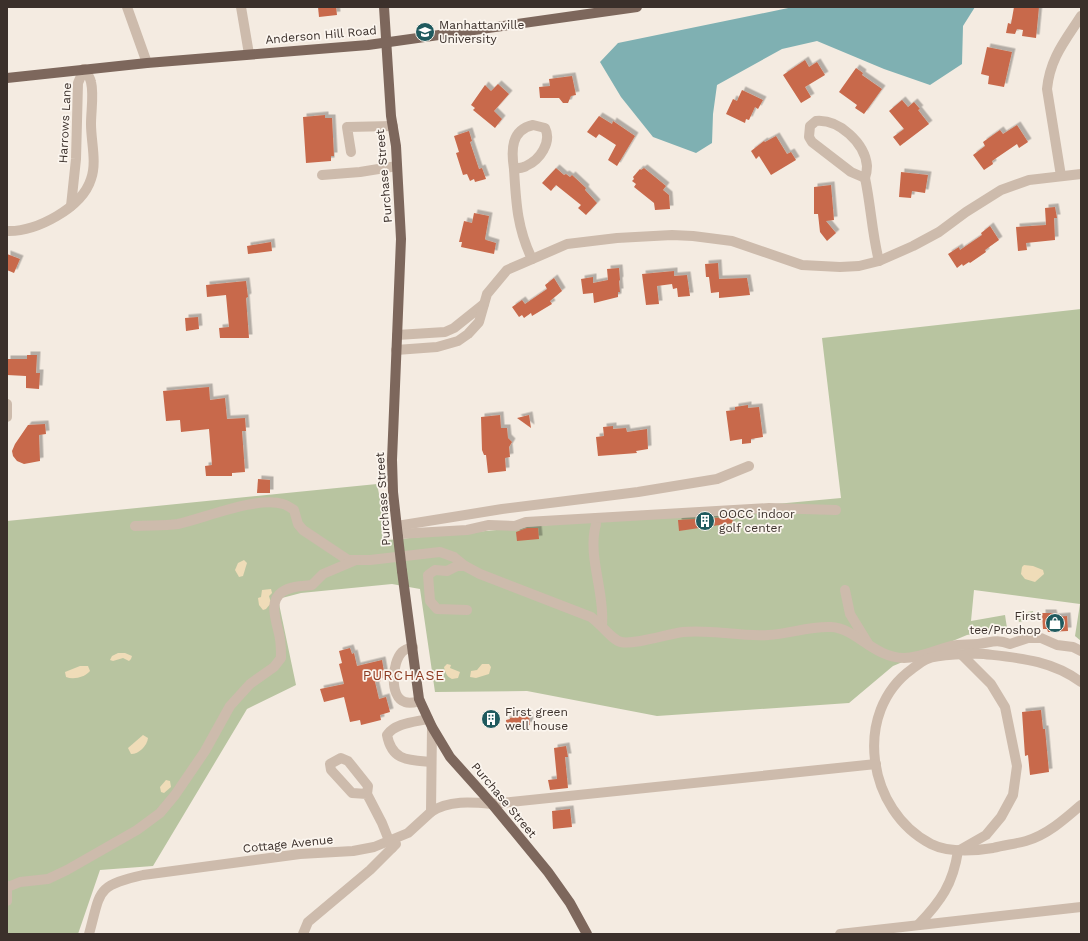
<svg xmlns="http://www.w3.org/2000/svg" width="1088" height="941" font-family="'Work Sans',sans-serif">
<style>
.green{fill:#b8c4a0}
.sand{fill:#efdcb8}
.water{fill:#7fb0b2}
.building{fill:#c8694b;filter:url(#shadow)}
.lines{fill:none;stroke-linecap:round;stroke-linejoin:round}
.minor{stroke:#cdbbac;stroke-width:10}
.major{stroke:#7d675c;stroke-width:10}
.major-bridge{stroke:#7d675c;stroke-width:10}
.labels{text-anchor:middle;stroke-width:3.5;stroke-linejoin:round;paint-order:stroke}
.poi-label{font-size:12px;fill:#3b302b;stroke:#fbf5ee;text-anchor:start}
.street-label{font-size:12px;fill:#3b302b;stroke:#fbf5ee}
.quarter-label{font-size:14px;letter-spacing:1px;fill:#8c3b22;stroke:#fbf5ee}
</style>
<defs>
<filter id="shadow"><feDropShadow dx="3.5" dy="-3.5" stdDeviation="0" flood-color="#0004"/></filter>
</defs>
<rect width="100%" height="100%" fill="#f4ebe1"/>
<g class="green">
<polygon points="1081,309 1081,641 1075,636 1080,604 974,590 971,621 1005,615 1007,628 967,635 893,666 849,703 657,716 527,691 435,692 420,589 392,584 301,593 278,599 296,685 247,709 153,866 100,870 78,934 7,934 7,521 377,484 388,540 841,498 822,338"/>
<polygon points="1033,611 1034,619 1019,622 1017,614"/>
</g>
<g class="sand">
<polygon points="244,560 247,563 243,576 239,577 235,570 238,563"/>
<polygon points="1024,565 1033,566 1043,570 1044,574 1035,582 1025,579 1021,574 1022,567"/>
<polygon points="271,589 272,593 269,596 271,603 266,609 263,610 259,605 258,598 261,597 262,590"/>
<polygon points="118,653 125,653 132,656 131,659 129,661 123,658 113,661 110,660 112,656"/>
<path d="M 447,664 L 451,665 L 450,668 L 460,672 L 458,678 L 452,679 C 447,677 445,672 444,667 Z"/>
<polygon points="482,664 489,664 491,667 489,674 476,678 470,677 471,671 477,670"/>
<path d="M 80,666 L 88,666 L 90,671 C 85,677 74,680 66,677 L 65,672 Z"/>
<path d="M 143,735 L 148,738 C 147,746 139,754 131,754 L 128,748 Z"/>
<polygon points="166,780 170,781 171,787 164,793 161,792 160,787"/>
</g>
<polygon class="water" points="793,7 975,7 963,26 962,64 930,85 884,69 817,41 782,49 717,85 713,114 712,143 696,153 653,137 621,97 600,62 618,43"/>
<g class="building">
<polygon points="318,7 336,7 337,15 319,17"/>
<polygon points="1014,7 1039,7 1036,38 1022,36 1023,30 1017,29 1015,34 1006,33 1008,23 1011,24"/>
<polygon points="987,47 1012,52 1004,87 988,84 989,76 981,74"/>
<polygon points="805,60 809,67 817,62 825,75 805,87 811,97 801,103 783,75"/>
<polygon points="856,68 863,73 862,75 882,89 864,114 855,108 857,105 839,92"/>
<polygon points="572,76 576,95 571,96 568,103 563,103 559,98 540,98 539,87 550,86 549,79"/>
<polygon points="498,84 509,94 494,111 502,119 495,128 473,110 475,108 471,105 485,85 491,91"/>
<polygon points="742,90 763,100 758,109 755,107 749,120 746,119 745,123 726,114 733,99 737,101"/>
<polygon points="902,100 908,107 914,102 920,109 918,110 929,124 900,146 893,137 904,129 889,111"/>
<polygon points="325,115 325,118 332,118 334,156 331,156 331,161 306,163 303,117"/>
<polygon points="599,116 612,124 613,121 635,136 617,166 608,160 616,145 599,134 596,138 587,132"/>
<polygon points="1017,125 1028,142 1019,148 1017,144 992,161 993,164 984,170 973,155 985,146 983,142 1000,130 1003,134"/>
<polygon points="469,131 472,141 470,142 479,169 482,168 486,179 475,182 474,179 470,181 467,174 463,175 456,153 459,152 454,136"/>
<polygon points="776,136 787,154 791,152 796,160 771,175 759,156 756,159 751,151 764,141 765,142"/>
<polygon points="556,168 564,175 566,174 570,177 572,175 586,188 585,190 597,203 586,215 578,208 581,205 556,185 551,191 542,183"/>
<polygon points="644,168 666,186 663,190 669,195 670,209 655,210 654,203 634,187 636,184 632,181 634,179 633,177 640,169 641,170"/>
<polygon points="901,172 928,175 925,193 912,191 911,198 899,197"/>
<polygon points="831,185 834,220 826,221 836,233 827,241 820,232 818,214 814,214 814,187"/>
<polygon points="1055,207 1057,218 1054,218 1055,240 1026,243 1027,250 1018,251 1016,227 1046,225 1045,208"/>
<polygon points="474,213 489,216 485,239 486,240 496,243 494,254 461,247 462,242 459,242 464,221 472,223"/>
<polygon points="990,226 999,240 985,250 986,252 970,263 969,262 963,266 962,264 957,268 948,254 959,247 960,250 982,235 981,233"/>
<polygon points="271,242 272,251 248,254 247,246"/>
<polygon points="7,254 20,259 14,273 7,270"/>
<polygon points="718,263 719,279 747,278 750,295 719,298 719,292 711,293 709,277 706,277 705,264"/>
<polygon points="619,268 620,280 619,281 620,292 618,292 618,297 594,303 593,293 583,294 581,279 593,277 593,283 608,280 607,269"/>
<polygon points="674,271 674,276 687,275 690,296 678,297 677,288 673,289 672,284 657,286 659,304 646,305 642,274"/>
<polygon points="554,278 562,291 550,301 552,304 532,316 531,313 524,318 522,315 519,317 512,307 522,300 525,304 547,289 545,285"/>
<polygon points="246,281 248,297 246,298 249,338 220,338 219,328 229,327 226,295 207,297 206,285"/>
<polygon points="198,317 199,329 186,331 185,318"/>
<polygon points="27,355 37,355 36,373 40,373 39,389 26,388 26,376 7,375 7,359 27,359"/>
<polygon points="209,387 210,400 225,398 227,419 245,418 246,431 242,431 245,472 232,473 232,476 206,476 205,466 212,465 209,429 181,432 180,420 166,421 163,391"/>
<polygon points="748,405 748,408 759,407 763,437 751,439 751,443 742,444 742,439 730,441 726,411 735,410 735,407"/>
<polygon points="500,415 501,428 507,428 508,438 512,442 509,447 510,457 505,458 506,471 488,473 486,455 484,455 482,450 481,417"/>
<polygon points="529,415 531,428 517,418"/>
<polygon points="45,424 46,434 39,435 40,461 24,464 17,461 13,456 12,451 15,444 28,425"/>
<polygon points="613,426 613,429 626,428 627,432 647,429 648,449 636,451 637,453 598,456 596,437 604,436 603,427"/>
<polygon points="258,479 270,480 270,493 257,493"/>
<polygon points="732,517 733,523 679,531 678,520"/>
<polygon points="527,528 538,528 539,539 517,541 516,532"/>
<polygon points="1042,613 1053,613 1054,617 1067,616 1068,631 1048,632 1047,629 1043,629"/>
<polygon points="350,648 352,654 354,653 357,666 382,660 385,677 381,678 381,681 375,682 379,699 386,697 390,712 380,715 381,720 361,725 360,720 350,722 344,697 324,702 320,689 344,684 339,664 342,663 339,651"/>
<polygon points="1041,710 1043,729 1045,729 1049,772 1030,775 1028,755 1025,756 1022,712"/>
<polygon points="529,715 530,725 507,728 506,720 510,719 510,718"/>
<polygon points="566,746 568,757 565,757 568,788 550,790 548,780 557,779 554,748"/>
<polygon points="570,809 572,827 553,829 552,811"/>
</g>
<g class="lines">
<g class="minor">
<polyline points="127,7 147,63"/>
<polyline points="241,7 249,54"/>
<path d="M 816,121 C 839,119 865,143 867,166 C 867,170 866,175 865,178 L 851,172 L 812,142 L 809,137 L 810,126 Z"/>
<path d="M 533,125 L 545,128 C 552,142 540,160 526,166 C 523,168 518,168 514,169 C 511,150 511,130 533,125 Z"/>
<polyline points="351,152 347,127 393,126"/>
<path d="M 514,169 C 516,202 517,228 532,259"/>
<polyline points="322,175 360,172 397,166"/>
<path d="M 1061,176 L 1047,89 C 1050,58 1065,41 1081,16"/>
<path d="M 865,178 C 871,206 872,234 879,261"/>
<polyline points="71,206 76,159 78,83 84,69"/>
<path d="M 7,231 C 36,232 82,208 91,179 C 97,162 91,142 91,124 C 91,111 94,94 91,82 C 90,77 86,72 84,69"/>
<polyline points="397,335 445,332 454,328 484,304"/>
<polyline points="396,350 437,347 458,341 468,334 479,322 487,294 507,270 567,244 617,238 672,235 693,236 732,241 802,265 840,267 859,266 879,261 913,246 939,232 966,212 1001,190 1029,180 1081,174"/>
<polyline points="7,404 7,417"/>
<path d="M 596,524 C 587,557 605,591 602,625"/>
<path d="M 135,526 C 150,525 163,526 178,524 C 205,518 257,496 283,504 C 287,505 291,508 294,510 L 298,524 L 303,530 L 348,560 L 370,560 L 440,552 L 454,557 L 465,566"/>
<polyline points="397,526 502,509 638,492 717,479 749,466"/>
<polyline points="398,534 467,530 489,525 515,526 526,522 769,508 836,510"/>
<polyline points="845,590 850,614 869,645"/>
<path d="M 467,610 L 437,609 L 430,601 L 428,575 L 435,570 L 447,571 L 457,566 L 465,566 L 480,574 L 591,617 C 600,623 612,640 621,642 C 635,645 667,634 683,632 C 712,629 740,637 768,635 C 789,634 809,626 831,627 C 856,628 874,658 904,658 C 920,658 936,650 951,646 C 960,644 969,645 978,644 C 993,642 996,639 1010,644 L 1028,638 L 1041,638 L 1057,645 L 1073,647 L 1081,651"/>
<path d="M 413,647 C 409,648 405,649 402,652 C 392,662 389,697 405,702 C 410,704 416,702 420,701"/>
<path d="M 1081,682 C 1051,660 1019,658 984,654 C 972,653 937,655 927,659 C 922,661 916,666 912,669 C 852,712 867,811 931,844 C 949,853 974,851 993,848 C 1004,845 1015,844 1026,841 C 1047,835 1065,819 1081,805"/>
<path d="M 428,719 C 415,722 395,723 387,735 C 392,761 408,760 431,762"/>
<polyline points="367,794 352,793 331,770 330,764 341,758 348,761 368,786 367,794 382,823 392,848"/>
<path d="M 431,812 C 448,800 472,802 492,804 L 876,764"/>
<polyline points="7,886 7,901"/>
<path d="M 8,887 L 20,882 L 48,879 L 67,870 L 137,830 L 160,813 L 175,795 L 205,751 L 230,706 L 250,684 L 274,667 L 281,658 C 281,651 281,645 280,639 C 278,625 267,602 282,592 C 290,586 302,586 312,585 L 323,574 L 356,560"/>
<path d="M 918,925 C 941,901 953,884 958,851 L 986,835 L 1001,817 L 1013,795 L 1017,766 L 1005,707 L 991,684 L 962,655"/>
<path d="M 89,934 C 101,891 95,886 143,875 L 300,854 L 353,851 L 374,847 L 408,833 L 431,812 L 432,727"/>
<polyline points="303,934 308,922 370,870 396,844"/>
<polyline points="840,934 1081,907"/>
</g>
<g class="major">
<polyline points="384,7 391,116 396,146 401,239 392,460 393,492 398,537"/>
<polyline points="7,78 147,63 368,45 637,7"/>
<polyline points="402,571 419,699 432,727 450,757 492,804 548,872 570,903 587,934"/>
</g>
<polyline class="major-bridge" points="398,537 402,571"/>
</g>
<defs>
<symbol id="university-disc" viewBox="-11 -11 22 22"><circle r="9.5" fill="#1f5a5e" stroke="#fbf5ee"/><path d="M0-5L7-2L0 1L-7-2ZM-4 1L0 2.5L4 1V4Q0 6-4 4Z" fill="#fff"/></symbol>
<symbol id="building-disc" viewBox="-11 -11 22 22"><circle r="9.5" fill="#1f5a5e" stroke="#fbf5ee"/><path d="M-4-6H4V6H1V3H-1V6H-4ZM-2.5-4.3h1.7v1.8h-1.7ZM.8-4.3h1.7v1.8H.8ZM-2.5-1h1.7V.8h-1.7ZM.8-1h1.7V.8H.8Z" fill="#fff"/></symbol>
<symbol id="shop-disc" viewBox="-11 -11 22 22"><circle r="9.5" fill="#1f5a5e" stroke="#fbf5ee"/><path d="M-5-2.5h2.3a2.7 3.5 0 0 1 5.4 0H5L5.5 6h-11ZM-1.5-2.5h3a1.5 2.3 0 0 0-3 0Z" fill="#fff"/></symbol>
</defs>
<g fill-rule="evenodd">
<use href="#university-disc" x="414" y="21" width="22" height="22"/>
<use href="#building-disc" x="694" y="510" width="22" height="22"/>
<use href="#shop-disc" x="1044" y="612" width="22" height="22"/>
<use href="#building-disc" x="480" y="708" width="22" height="22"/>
</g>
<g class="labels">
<g class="poi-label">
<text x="439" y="29">Manhattanville<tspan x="439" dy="14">University</tspan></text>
<text x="719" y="518">OOCC indoor<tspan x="719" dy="14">golf center</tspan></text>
<text x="1041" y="620" text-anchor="end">First<tspan x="1041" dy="14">tee/Proshop</tspan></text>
<text x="505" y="716">First green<tspan x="505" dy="14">well house</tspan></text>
</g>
<g class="street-label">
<text transform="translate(321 35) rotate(-5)" y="4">Anderson Hill Road</text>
<text transform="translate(65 123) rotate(-87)" y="4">Harrows Lane</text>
<text transform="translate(384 176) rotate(-95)" y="4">Purchase Street</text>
<text transform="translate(383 499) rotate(-94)" y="4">Purchase Street</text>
<text transform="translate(504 800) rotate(50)" y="4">Purchase Street</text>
<text transform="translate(288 844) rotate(-6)" y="4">Cottage Avenue</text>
</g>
<g class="quarter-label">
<text x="404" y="680">PURCHASE</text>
</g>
</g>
<rect width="1088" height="941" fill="none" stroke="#3b302b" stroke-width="16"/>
</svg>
